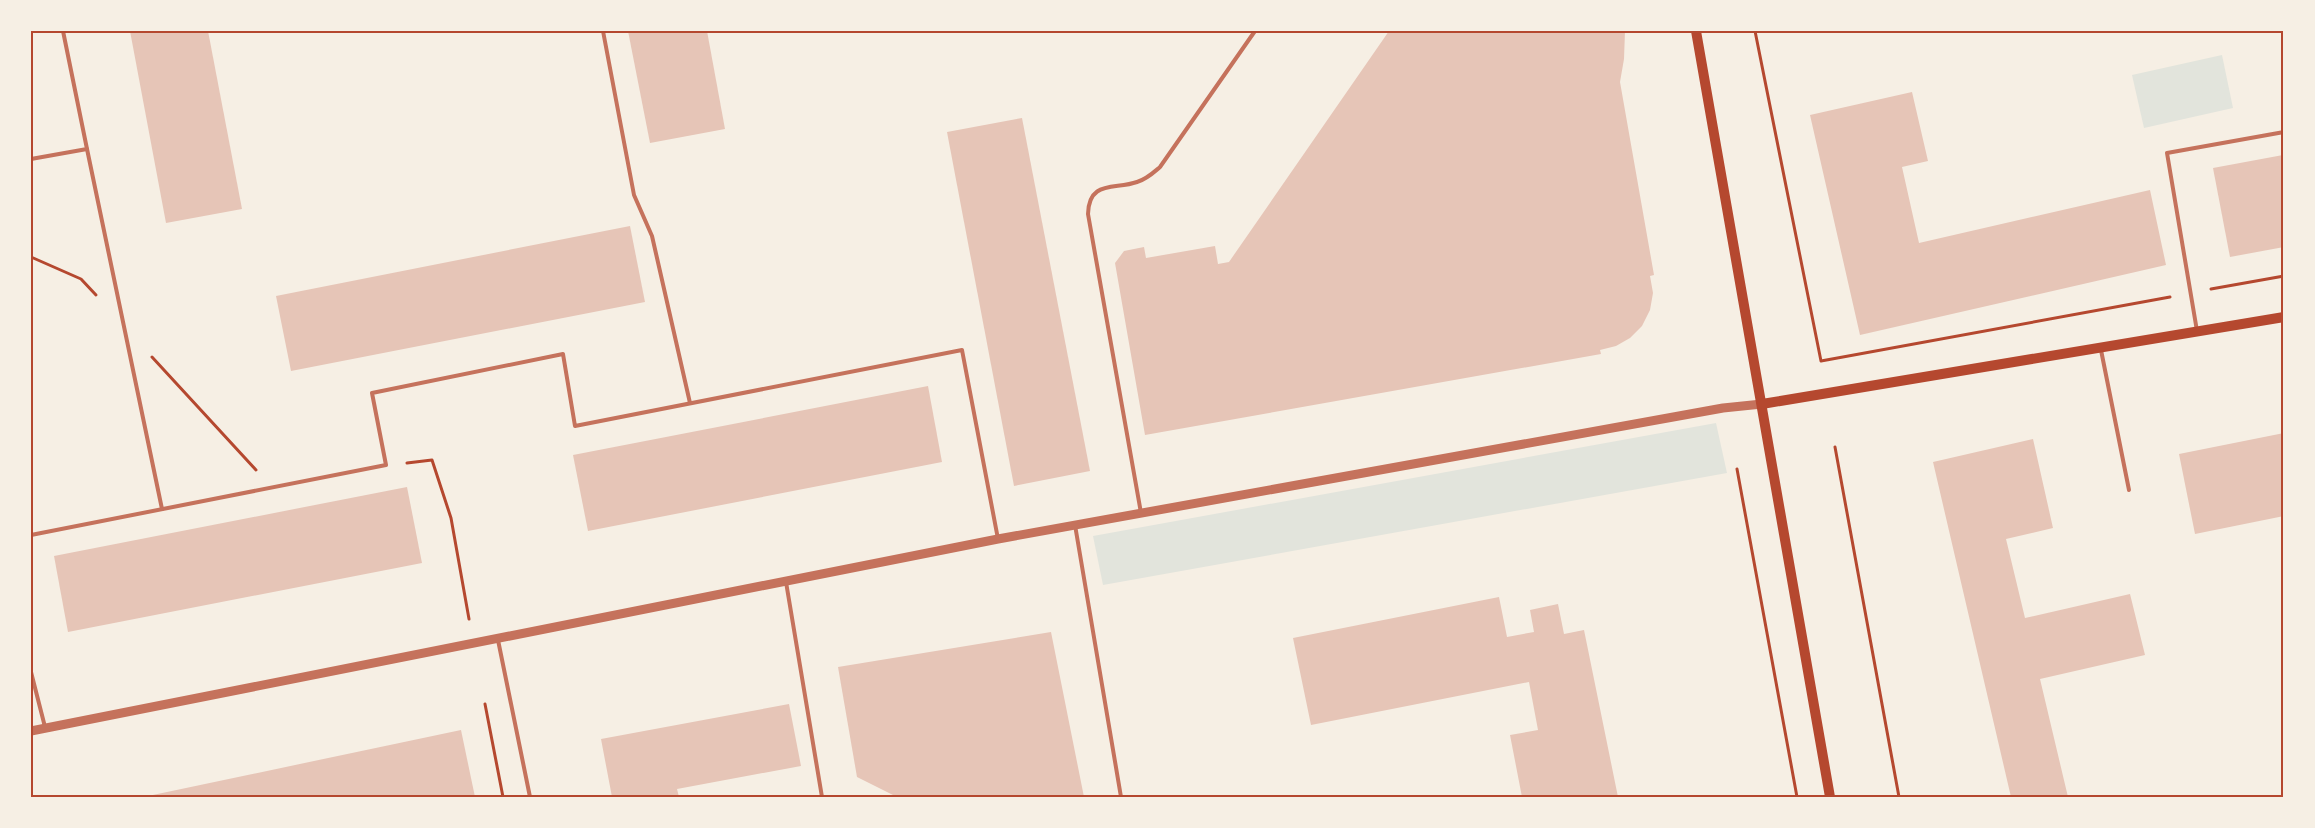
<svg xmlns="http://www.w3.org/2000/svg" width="2315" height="828" font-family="Montserrat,sans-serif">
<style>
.green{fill:#e2e4dc}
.building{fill:#e6c5b7}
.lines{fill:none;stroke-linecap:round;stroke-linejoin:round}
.path{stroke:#b5482f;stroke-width:3}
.service{stroke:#c5725c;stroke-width:4}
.tertiary{stroke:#c5725c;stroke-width:9}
.secondary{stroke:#b5482f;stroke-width:10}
.neatline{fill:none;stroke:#b5482f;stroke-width:2}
</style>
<rect width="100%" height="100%" fill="#f6efe4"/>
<g class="green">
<polygon points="2222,55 2233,108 2144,128 2132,75"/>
<polygon points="1716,423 1727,473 1103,585 1093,536"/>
</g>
<g class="building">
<polygon points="130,31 208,31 242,209 166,223"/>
<polygon points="628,31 707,31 725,129 650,143"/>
<polygon points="1389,31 1625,31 1624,59 1620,82 1654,275 1650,276 1653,293 1650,310 1642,326 1630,338 1616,346 1600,350 1601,354 1145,435 1115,263 1124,251 1144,247 1146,258 1215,246 1218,264 1229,262"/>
<polygon points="1912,92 1928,161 1902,167 1919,243 2150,190 2166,265 1860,335 1810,115"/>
<polygon points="1022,118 1090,471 1014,486 947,132"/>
<polygon points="2283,155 2284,247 2230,257 2213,168"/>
<polygon points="630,226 645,302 291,371 276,296"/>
<polygon points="928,386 942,462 588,531 573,455"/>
<polygon points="2284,433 2284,516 2195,534 2179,454"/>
<polygon points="2033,439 2053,528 2006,539 2025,618 2130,594 2145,655 2040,679 2068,797 2011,797 1933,462"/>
<polygon points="407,487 422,563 68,632 54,556"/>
<polygon points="1499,597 1507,637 1534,632 1530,610 1558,604 1564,634 1584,630 1618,797 1522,797 1510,735 1538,730 1529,682 1311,725 1293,638"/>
<polygon points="1051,632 1084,797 897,797 857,777 838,667"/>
<polygon points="789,704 801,766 677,789 679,797 612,797 601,739"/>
<polygon points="461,730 475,797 148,797 148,796"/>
</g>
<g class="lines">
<g class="path">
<polyline points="1755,31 1821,361 2170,297"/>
<polyline points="31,257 81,279 96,295"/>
<polyline points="2211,289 2284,276"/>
<polyline points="152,357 256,470"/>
<polyline points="1835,447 1899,797"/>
<polyline points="407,463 432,460 451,518 469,619"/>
<polyline points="1737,469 1797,797"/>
<polyline points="485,704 503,797"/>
</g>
<g class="service">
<polyline points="603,31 634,195 652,236 690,403"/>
<polyline points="87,149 162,509"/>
<polyline points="31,159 87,149 63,31"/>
<polyline points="2197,331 2167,153 2284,132"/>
<polyline points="2101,350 2129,490"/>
<path d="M 1141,513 L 1088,214 C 1089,180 1114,190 1137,182 C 1147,179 1153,173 1160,167 L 1255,31"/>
<polyline points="1075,525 1121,797"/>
<polyline points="31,535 386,465 372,393 563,354 575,426 962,350 998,539"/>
<polyline points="786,582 822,797"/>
<polyline points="498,640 530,797"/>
<polyline points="31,672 45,727"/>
</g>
<polyline class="tertiary" points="31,731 998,539 1723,408 1762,404"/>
<g class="secondary">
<polyline points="1696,31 1830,797"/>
<polyline points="1762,404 2284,317"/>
</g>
</g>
<rect width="2315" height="828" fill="none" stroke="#f6efe4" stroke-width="65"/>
<rect x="32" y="32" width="2250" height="764" class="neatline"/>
</svg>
